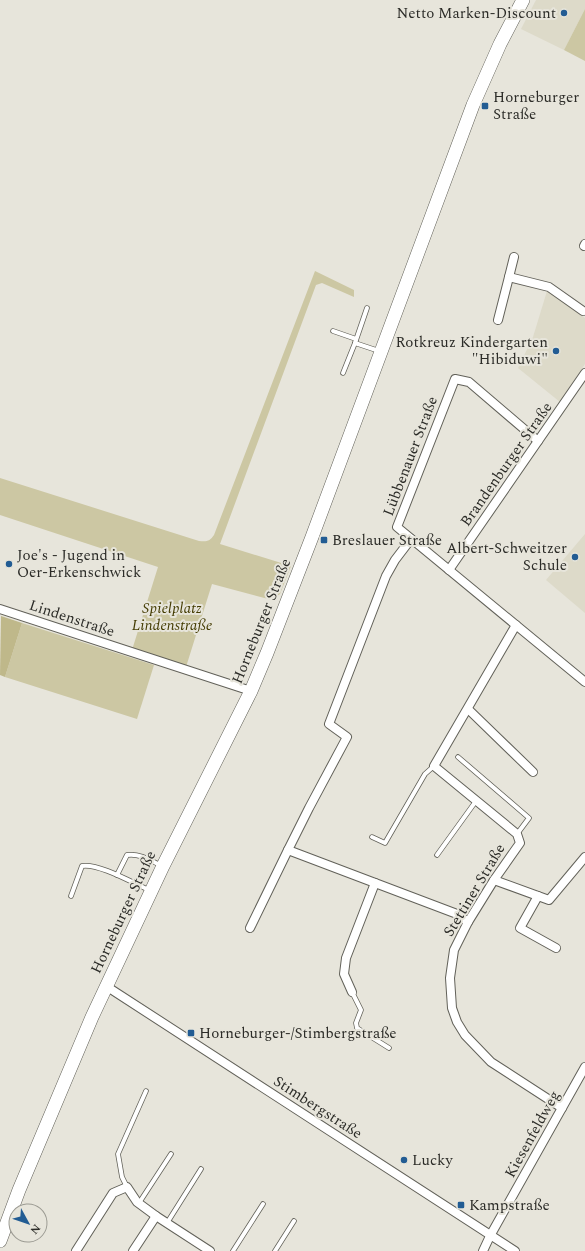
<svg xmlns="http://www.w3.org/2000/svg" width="585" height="1251" font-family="Spectral,serif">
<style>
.built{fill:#dddac9}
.green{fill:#ccc7a3}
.forest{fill:#bfb88a}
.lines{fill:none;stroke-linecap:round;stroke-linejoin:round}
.lane-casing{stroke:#626159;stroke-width:5.5}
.street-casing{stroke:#626159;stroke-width:10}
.primary-casing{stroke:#626159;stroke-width:14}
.lane{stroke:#fff;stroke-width:4}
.street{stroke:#fff;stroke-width:8}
.primary{stroke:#fff;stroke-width:13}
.poi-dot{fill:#225c93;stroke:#e7e5db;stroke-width:1.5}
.labels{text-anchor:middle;stroke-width:4;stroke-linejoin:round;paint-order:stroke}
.poi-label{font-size:15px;fill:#2c2c28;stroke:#e7e5db;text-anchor:start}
.street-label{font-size:15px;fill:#2c2c28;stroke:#e7e5db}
.park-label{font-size:15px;font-style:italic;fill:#433b00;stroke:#e7e5db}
</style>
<rect width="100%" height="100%" fill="#e7e5db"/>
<g class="built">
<polygon points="536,0 585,0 585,9 564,50 521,29"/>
<polygon points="547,291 585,318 585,364 560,402 518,368 533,337"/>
<polygon points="585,534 585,613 546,580"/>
</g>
<g class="green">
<polygon points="585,9 585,61 564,50"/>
<path d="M 315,271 L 354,290 L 354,297 L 322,283 L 316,285 L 220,544 L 291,566 L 280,594 L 272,600 L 212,584 L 186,667 L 132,650 L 158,567 L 0,515 L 0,478 L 199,541 C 207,542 210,541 214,535 Z"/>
<polygon points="22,623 154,665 137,719 5,677"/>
</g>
<polygon class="forest" points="1,616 22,623 5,677 0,675"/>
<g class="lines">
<defs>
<g id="lane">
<polyline points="333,331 356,339"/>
<polyline points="355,343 367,308"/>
<polyline points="343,373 355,343 379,351"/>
<polyline points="458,757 529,818 517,834"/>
<polyline points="372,837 385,843 425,774 434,766"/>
<polyline points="437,855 476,801"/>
<path d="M 117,875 L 127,855 C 139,853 150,860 160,865"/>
<path d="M 71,896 L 82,866 C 98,863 133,883 149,890"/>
<polyline points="352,992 361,1010 356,1023 357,1028 389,1048"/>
<polyline points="127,1187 122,1177 118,1154 146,1091"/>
<polyline points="139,1203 171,1154"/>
<polyline points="167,1223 201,1169"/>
<polyline points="233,1251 263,1204"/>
<polyline points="275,1251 294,1221"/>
</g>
<g id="street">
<polyline points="584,246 585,244"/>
<polyline points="509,277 514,257"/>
<polyline points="498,320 509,277 549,287 583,311"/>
<polyline points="538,441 469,382 455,379 397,527 585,682"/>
<polyline points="411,539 395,560 386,576 329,724 347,737 309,808 288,850 457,914 468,922"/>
<polyline points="449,570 585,373"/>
<polyline points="0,609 251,691"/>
<polyline points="516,625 434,766 517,834 520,843 494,880 468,922 454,950 450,978 452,1008 457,1022 465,1035 491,1062 562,1108"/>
<polyline points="468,709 533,772"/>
<polyline points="494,880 549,900 585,857"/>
<polyline points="538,896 520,928 556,948"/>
<polyline points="250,928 288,850"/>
<polyline points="106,986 515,1251"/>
<polyline points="352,992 344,974 346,958 375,883"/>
<polyline points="76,1251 113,1193 127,1187 137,1202 156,1216"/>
<polyline points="133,1251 156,1216 210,1251"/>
<polyline points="483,1251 490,1236 585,1067"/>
</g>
<polyline id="primary" points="0,1241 19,1190 92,1017 163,866 251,691 267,653 312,537 473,105 500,44 523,0"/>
</defs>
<use href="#lane" class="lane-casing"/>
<use href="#street" class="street-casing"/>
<use href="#primary" class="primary-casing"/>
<use href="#lane" class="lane"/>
<use href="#street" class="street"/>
<use href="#primary" class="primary"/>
</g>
<g class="poi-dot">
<circle cx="564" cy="13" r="4"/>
<rect x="481" y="102" width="8" height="8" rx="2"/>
<circle cx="556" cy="351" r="4"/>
<rect x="320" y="536" width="8" height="8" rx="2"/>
<circle cx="575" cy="557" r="4"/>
<circle cx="9" cy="564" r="4"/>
<rect x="187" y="1029" width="8" height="8" rx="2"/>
<circle cx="404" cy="1160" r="4"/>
<rect x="457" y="1201" width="8" height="8" rx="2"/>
</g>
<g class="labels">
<g class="poi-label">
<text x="556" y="18" text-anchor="end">Netto Marken-Discount</text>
<text x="493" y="102">Horneburger<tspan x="493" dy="17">Straße</tspan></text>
<text x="548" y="347" text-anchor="end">Rotkreuz Kindergarten<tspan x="548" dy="17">"Hibiduwi"</tspan></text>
<text x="332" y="545">Breslauer Straße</text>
<text x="567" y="553" text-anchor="end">Albert-Schweitzer<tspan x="567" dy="17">Schule</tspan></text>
<text x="17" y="560">Joe's - Jugend in<tspan x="17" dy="17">Oer-Erkenschwick</tspan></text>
<text x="199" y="1038">Horneburger-/Stimbergstraße</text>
<text x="412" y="1165">Lucky</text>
<text x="469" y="1210">Kampstraße</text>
</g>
<g class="street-label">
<text transform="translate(410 456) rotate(-69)" y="5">Lübbenauer Straße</text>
<text transform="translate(506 464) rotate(-55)" y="5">Brandenburger Straße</text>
<text transform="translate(72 618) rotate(18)" y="5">Lindenstraße</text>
<text transform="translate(261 621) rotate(-68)" y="5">Horneburger Straße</text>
<text transform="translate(474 890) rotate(-59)" y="5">Stettiner Straße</text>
<text transform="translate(123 912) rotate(-65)" y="5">Horneburger Straße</text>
<text transform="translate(318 1107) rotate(33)" y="5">Stimbergstraße</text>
<text transform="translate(532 1134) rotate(-61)" y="5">Kiesenfeldweg</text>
</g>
<g class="park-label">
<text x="172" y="613">Spielplatz<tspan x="172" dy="17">Lindenstraße</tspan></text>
</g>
</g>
<g transform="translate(28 1223) rotate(130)"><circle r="19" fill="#e7e5db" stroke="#9c9b93"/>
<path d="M0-3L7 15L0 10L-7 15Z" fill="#225c93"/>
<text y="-6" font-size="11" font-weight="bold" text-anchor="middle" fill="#2c2c28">N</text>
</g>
</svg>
